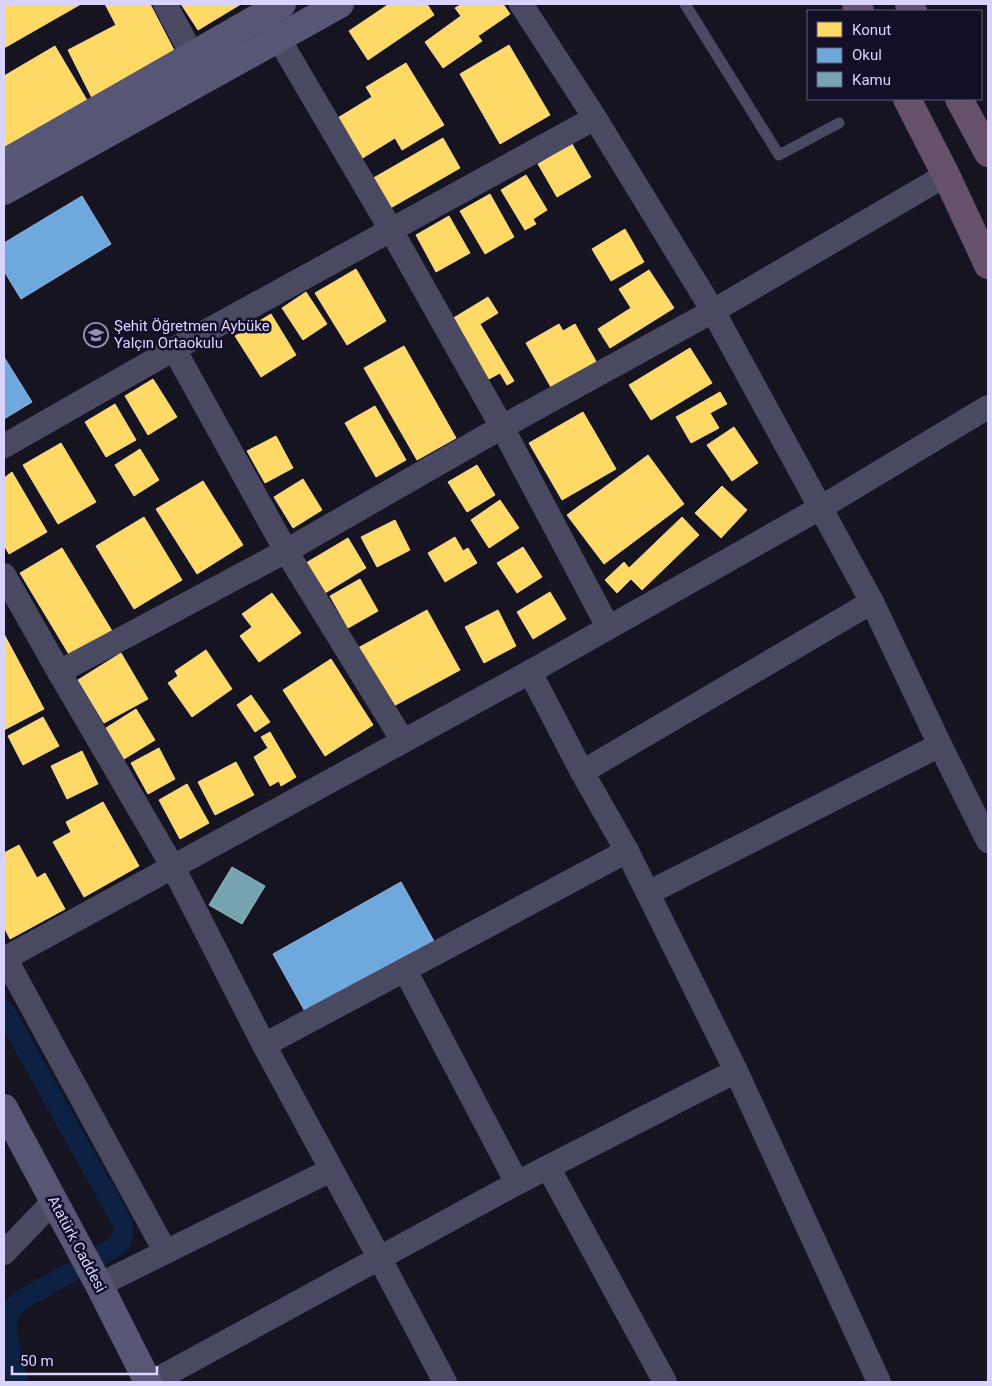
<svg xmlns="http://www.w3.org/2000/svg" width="992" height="1386" font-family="Roboto,sans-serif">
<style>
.homes{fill:#ffd966;stroke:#f4d894}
.schools{fill:#6fa8dc;stroke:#8fb5e6}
.public{fill:#76a5af;stroke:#94b3c7}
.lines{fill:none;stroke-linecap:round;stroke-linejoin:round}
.canal{stroke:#0d2144;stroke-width:20}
.lane{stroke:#4a4962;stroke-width:11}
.street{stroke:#4a4962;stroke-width:24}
.secondary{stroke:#575674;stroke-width:28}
.highway{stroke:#67516a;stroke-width:28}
.labels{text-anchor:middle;stroke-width:5;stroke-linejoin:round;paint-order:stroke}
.poi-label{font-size:15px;fill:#d9d4ff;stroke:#130f26;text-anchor:start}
.street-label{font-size:15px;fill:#d9d4ff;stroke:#130f26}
</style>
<rect width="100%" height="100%" fill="#161421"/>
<g class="homes">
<polygon points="4,4 81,4 4,48"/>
<polygon points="105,4 150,4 177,56 93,100 68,50 116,25"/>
<polygon points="181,4 241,4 198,30"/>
<polygon points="389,4 427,4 434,15 368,60 349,31"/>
<polygon points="462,4 503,4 510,14 478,36 482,41 443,68 425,42 461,16 455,8"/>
<polygon points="509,45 550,115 500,144 460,74"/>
<polygon points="55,46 88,102 4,152 4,76"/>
<polygon points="406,63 444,125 402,150 395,138 361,159 336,119 372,97 366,87"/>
<polygon points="443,138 460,168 387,210 370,180"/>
<polygon points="572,144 591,177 557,197 538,164"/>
<polygon points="526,175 547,210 533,219 536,224 525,230 501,190"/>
<polygon points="490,194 514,237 485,254 460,211"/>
<polygon points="449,216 470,253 436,272 416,235"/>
<polygon points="625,229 644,262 611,281 592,249"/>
<polygon points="356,269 386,321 347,345 315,293"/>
<polygon points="649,270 674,308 610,348 598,329 631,308 619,289"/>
<polygon points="306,292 327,324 303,340 282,308"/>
<polygon points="488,297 498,313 480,324 514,381 507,385 500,373 487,380 447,322"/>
<polygon points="271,314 296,355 261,377 235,336"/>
<polygon points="559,324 563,331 575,324 597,363 552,389 526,343"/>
<polygon points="404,346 456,438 417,460 364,368"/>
<polygon points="690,348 712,383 651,420 629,385"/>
<polygon points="153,379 177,417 148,435 125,396"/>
<polygon points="720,392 727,404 710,413 719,428 691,443 676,417"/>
<polygon points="115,404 136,440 106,457 85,422"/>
<polygon points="375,406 406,460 376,477 345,423"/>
<polygon points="583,412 616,469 562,500 529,443"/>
<polygon points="734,427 758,463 732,481 707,445"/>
<polygon points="276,436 293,468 265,483 247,451"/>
<polygon points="61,443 96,502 58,524 23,465"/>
<polygon points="140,449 159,480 134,496 115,465"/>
<polygon points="648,455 684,504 604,564 567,515"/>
<polygon points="477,465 495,495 467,512 448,482"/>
<polygon points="12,472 47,532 9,554 4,545 4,478"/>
<polygon points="303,479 322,510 293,528 274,497"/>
<polygon points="203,481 243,545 197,574 156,509"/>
<polygon points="722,486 747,510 721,538 695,513"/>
<polygon points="500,500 519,528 489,548 471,520"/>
<polygon points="144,517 182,580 134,609 96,546"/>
<polygon points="682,517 699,535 642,590 631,579 617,593 605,580 624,562 629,568"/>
<polygon points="395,520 410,550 377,567 361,537"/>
<polygon points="455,537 463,551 468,548 477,563 445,582 428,553"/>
<polygon points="348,538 366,568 325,593 306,563"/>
<polygon points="523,547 542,577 517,593 497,563"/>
<polygon points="62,548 112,631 70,656 20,573"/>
<polygon points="360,579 378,611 348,628 330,596"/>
<polygon points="550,592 566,619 533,639 517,612"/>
<polygon points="272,593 301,633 259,662 240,636 252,627 242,614"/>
<polygon points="427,610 460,670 390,708 358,648"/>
<polygon points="498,610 516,646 484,663 465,627"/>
<polygon points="4,634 44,709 4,730"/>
<polygon points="206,650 232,689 192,717 168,683 178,676 175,671"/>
<polygon points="121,653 148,699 104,723 78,680"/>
<polygon points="331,659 373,725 325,756 283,690"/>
<polygon points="251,695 270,722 255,732 237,705"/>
<polygon points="136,709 155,740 124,759 106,728"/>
<polygon points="43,717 59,746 23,765 8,736"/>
<polygon points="270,732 296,777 281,786 279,781 270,786 254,757 268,748 261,737"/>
<polygon points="159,748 175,779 148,794 131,763"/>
<polygon points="82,751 98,784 67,799 51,766"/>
<polygon points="236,762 254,795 215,815 198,782"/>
<polygon points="187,784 209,823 180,839 159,800"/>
<polygon points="103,802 139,866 84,897 53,842 71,832 66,822"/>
<polygon points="19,845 37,878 45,873 65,909 10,939 4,927 4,853"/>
</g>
<g class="schools">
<polygon points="82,196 111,244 21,299 4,271 4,243"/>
<polygon points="4,357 32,402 4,419"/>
<polygon points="401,882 435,943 307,1015 273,954"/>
</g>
<polygon class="public" points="232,867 265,886 242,924 209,905"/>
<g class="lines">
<polyline class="canal" points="4,1010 122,1222 124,1232 121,1241 115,1247 77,1269 26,1297 13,1307 6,1320 7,1335 18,1382"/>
<polyline class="lane" points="685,4 779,155 839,123"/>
<g class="street">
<polyline points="165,4 201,71"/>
<polyline points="521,4 595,118 713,311 872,602 940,745 648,893"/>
<polyline points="269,22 391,230 502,427 608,627"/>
<polyline points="174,349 286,551 403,741"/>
<polyline points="4,446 174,349 595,118"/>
<polyline points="4,575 59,672 173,867 264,1045 380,1259 445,1382"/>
<polyline points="59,672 286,551 502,427 713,311 946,175"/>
<polyline points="530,672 582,772 627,851 736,1071 879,1382"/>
<polyline points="940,745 988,841"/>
<polyline points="582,772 872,602"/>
<polyline points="4,956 165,1251"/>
<polyline points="4,959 530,672 820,508 988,407"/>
<polyline points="405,970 517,1183"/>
<polyline points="264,1045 627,851"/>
<polyline points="548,1167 665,1382"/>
<polyline points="4,1253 54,1201"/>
<polyline points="99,1285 331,1170"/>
<polyline points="152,1382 517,1183 736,1071"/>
</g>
<g class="secondary">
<polyline points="4,163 282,4"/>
<polyline points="4,191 340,4"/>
<polyline points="4,1108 99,1285 148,1382"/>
</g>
<g class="highway">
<polyline points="856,4 860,11"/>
<polyline points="909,4 913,11"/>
<polyline points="907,99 946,175 988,265"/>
<polyline points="959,99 988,153"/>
</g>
</g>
<defs>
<symbol id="school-ring" viewBox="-11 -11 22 22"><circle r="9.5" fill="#130f26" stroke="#9591b1" stroke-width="1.5"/><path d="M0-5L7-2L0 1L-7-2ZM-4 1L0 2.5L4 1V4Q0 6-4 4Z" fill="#9591b1"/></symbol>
</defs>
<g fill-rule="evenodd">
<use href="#school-ring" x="82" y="321" width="28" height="28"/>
</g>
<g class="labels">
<g class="poi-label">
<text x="114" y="331">Şehit Öğretmen Aybüke<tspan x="114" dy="17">Yalçın Ortaokulu</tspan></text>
</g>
<g class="street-label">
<text transform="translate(77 1244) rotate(62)" y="5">Atatürk Caddesi</text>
</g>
</g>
<rect width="992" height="1386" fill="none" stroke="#d9d4ff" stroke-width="10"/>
<rect x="807" y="10" width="175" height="90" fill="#130f26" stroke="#625e7d"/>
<rect x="817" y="22" width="25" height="15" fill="#ffd966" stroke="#625e7d"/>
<text x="852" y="35" font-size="15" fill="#d9d4ff">Konut</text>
<rect x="817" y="48" width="25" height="15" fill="#6fa8dc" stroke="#625e7d"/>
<text x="852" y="60" font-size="15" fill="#d9d4ff">Okul</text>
<rect x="817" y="72" width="25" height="15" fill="#76a5af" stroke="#625e7d"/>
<text x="852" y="85" font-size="15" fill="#d9d4ff">Kamu</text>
<path d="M12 1366v8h145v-8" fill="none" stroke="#d9d4ff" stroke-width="2.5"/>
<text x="20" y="1366" font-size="15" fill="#d9d4ff" stroke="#130f26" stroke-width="4" paint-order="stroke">50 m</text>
</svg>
